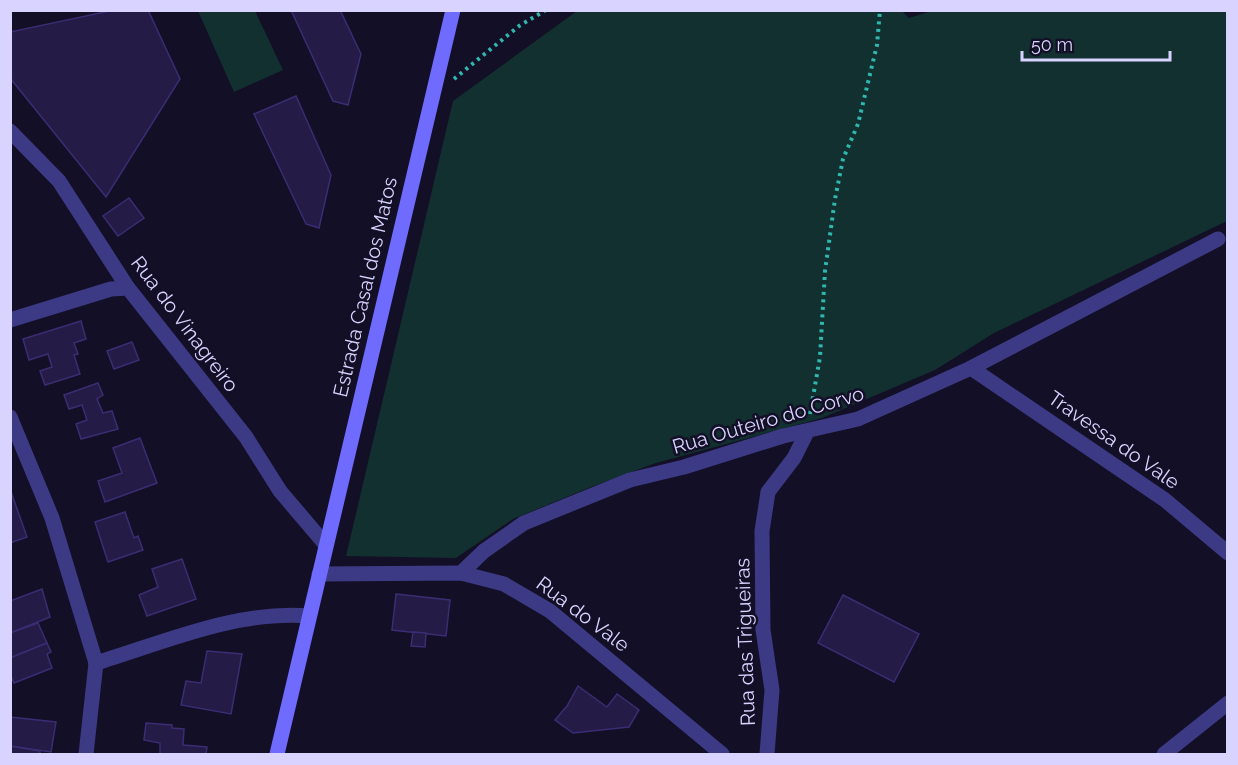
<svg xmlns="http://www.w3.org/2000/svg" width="1238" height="765" font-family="Raleway,sans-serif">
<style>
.green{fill:#12302f}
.building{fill:#241b47;stroke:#3b2d73;stroke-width:1.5}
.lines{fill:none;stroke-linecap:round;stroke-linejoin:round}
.path{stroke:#2fb8b0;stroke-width:4;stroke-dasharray:3 4.5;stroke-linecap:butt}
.street{stroke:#3d3a85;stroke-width:15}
.secondary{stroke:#6f6bff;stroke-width:15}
.labels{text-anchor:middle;stroke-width:5;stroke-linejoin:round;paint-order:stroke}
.street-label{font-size:20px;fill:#d9d4ff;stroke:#130f26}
</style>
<rect width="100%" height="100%" fill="#130f26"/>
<g class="green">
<polygon points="901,10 909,18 935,10 1227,11 1227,221 994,333 935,370 822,418 656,463 591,487 513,519 456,558 346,556 453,101 577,11"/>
<polygon points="198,11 255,11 283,70 234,92"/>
</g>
<g class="building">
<polygon points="114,10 148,10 180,79 106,197 10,78 10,32"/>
<polygon points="291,10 340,10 361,54 348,105 333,101"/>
<polygon points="296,96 331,175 319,228 306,224 254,114"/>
<polygon points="129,198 144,218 118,236 103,216"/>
<polygon points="81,321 86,339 74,343 78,354 74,355 80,374 45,385 40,371 52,367 48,354 29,360 23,339"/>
<polygon points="132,342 139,360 114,369 107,351"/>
<polygon points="98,383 103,395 97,399 103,413 112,411 118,429 81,439 76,424 87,420 82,405 69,409 64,395"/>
<polygon points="140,438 157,483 105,502 98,481 122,473 113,448"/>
<polygon points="10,489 27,537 10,543"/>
<polygon points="125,512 134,538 138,536 143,550 108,562 95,522"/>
<polygon points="182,559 196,599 147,616 139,595 158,587 152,569"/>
<polygon points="42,589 50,617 10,633 10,601"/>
<polygon points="396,594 450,600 446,636 392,630"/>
<polygon points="843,595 919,634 894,682 818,643"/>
<polygon points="38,623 47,643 10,658 10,633"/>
<polygon points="413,632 426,633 425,647 411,646"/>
<polygon points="47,643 51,652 47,654 52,668 14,683 10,674 10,658"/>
<polygon points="207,651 242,654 231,714 181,705 186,681 201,683"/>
<polygon points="578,686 607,707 617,694 639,710 629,727 573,733 555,720 567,706"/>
<polygon points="10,717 56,722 51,752 10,746"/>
<polygon points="146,723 172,725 172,728 184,729 183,745 207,747 206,754 160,754 160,743 144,740"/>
<polygon points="10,746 40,751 40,754 10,754"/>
</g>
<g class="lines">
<g class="path">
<polyline points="454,79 519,26 546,10"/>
<polyline points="810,414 820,357 825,271 835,199 843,159 858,124 877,45 880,10"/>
</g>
<g class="street">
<polyline points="10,131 59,181 128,288 246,437 280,491 325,544"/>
<polyline points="10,320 111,289 128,288"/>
<polyline points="971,368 1165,500 1228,553"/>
<path d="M 10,417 L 52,518 L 96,663 C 165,642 237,610 309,616"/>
<polyline points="461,573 484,551 524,523 630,480 684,467 783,436 858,419 971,368 1218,239"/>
<polyline points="319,574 461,573 504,584 550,611 722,754"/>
<polyline points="86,754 96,663"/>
<polyline points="767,754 772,690 763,630 762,531 768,492 794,458 807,432"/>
<polyline points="1164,754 1228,703"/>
</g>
<polyline class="secondary" points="277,754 453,10"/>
</g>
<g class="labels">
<g class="street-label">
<text transform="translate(365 287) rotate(-77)" y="7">Estrada Casal dos Matos</text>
<text transform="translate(185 324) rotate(53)" y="7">Rua do Vinagreiro</text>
<text transform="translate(768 420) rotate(-16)" y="7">Rua Outeiro do Corvo</text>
<text transform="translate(1114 440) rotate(35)" y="7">Travessa do Vale</text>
<text transform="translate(583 614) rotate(37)" y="7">Rua do Vale</text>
<text transform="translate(745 642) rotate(-92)" y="7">Rua das Trigueiras</text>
</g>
</g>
<rect width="1238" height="765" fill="none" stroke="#d9d4ff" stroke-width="24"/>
<path d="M1022 51v9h148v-9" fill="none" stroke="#d9d4ff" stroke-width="3"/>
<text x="1031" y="51" font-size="18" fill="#d9d4ff" stroke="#130f26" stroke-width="4.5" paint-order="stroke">50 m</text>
</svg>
